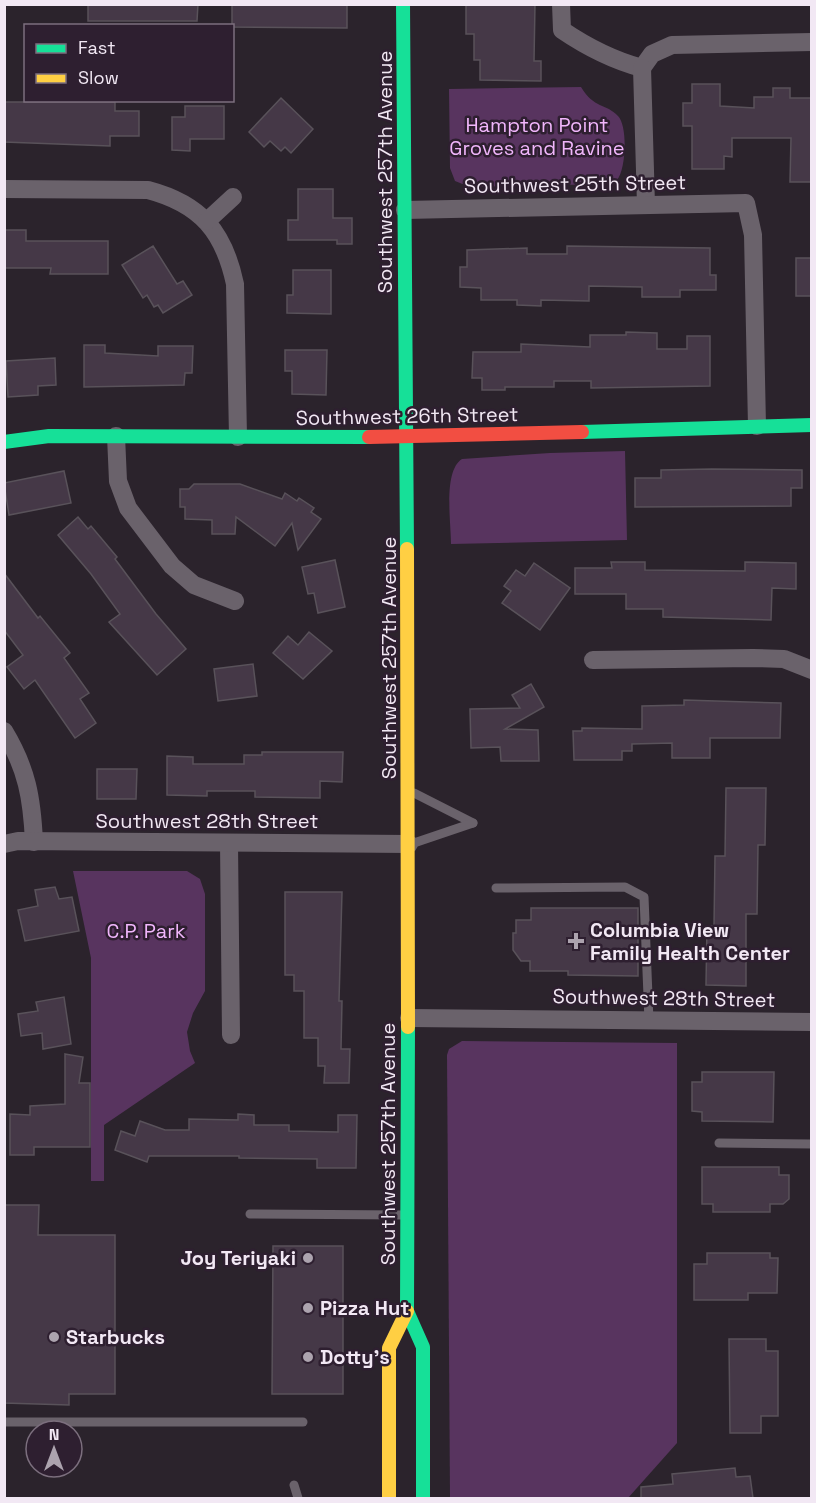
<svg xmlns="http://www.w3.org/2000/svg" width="816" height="1503" font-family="'Space Grotesk',sans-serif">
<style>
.green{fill:#58345f}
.building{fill:#453847;stroke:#59525a;stroke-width:1.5}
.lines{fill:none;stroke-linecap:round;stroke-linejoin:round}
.lane{stroke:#6a626b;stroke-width:9}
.street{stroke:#6a626b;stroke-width:18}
.fast{stroke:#16e098;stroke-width:14}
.slow{stroke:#ffcf43;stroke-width:14}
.jam{stroke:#f24e42;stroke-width:14}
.poi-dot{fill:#aca3ae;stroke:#2e1f30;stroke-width:2}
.labels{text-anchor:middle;stroke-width:5;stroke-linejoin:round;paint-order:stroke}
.park-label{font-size:20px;fill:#f1b6fc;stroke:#2e1f30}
.street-label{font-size:20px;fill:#f2e8f4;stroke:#2e1f30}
.poi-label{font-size:20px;font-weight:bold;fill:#f2e8f4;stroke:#2e1f30;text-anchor:start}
</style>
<rect width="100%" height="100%" fill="#2b232c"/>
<g class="green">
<path d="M 581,87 C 594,109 606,103 618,116 C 628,126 626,170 617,180 L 606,184 L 470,187 L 455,181 L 450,168 L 449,89 Z"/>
<path d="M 625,451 L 627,540 L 451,544 C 451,522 443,471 462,459 L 550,453 Z"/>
<polygon points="73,871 187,871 200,879 205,894 205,991 193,1013 187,1032 190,1051 195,1063 104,1125 104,1181 91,1181 91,958"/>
<polygon points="462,1041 677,1043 677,1443 628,1498 450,1498 447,1055 449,1049"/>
</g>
<g class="building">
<polygon points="88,4 198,4 197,21 88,21"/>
<polygon points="232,4 347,4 347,28 232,27"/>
<polygon points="466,4 535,4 534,61 541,61 541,81 480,80 480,60 474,60 474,34 466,34"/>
<polygon points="692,84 720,84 720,106 754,108 754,97 773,97 773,88 790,88 790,98 812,98 812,182 790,182 791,138 732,138 732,157 724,156 724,169 692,169 692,126 683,126 683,103 692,103"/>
<polygon points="281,98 313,129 291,153 285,147 281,151 270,141 264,147 249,132"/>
<polygon points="4,102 115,102 115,111 139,111 139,136 110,136 110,146 4,142"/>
<polygon points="185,106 224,106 224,139 190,139 190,151 172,150 172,117 185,117"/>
<polygon points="298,189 333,189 333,218 352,218 352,244 337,244 337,240 288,240 288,220 298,220"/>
<polygon points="4,230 26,230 26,241 108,241 108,274 50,274 51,268 4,268"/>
<polygon points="153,246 177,284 183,281 192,295 163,313 158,305 154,307 147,295 143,298 122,265"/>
<polygon points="567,246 710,248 710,275 716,275 716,290 680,290 680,297 642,297 642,287 589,286 589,301 541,300 541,306 517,305 517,300 481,300 481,288 460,287 460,267 467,267 467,250 527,248 527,254 567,254"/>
<rect x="796" y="258" width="16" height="38"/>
<polygon points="293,270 331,270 331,314 287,313 287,295 293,295"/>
<polygon points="626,332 657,333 657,349 687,349 687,336 710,336 710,386 591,388 591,381 554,381 554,387 505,387 505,390 482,390 482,378 472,378 473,352 521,352 521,344 590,347 590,335 626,335"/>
<polygon points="84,345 105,345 105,353 158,356 158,346 193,346 192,373 185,373 184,385 84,387"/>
<polygon points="285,350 327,350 326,395 292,394 292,371 285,371"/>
<polygon points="55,358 56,385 38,386 38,395 8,397 6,361"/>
<polygon points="712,469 802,470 802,488 791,488 791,506 635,507 635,478 661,478 661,470"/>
<polygon points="64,471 71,503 9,515 4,483"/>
<polygon points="194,484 240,484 282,499 285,493 297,501 299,498 314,508 311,512 321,519 298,550 292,523 275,546 236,517 235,534 212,534 212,520 185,519 185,507 180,507 180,489 189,489"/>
<polygon points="78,517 88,529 91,526 117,557 115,559 156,614 186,649 157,675 109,622 120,614 91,574 58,535"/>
<polygon points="335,560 345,607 318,613 314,593 308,594 302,567"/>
<polygon points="611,562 645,562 645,570 745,571 745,562 796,563 796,589 772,588 771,620 663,617 663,609 626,609 626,594 575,594 575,568 612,568"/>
<polygon points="534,563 570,588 540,630 502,603 511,591 504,586 516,570 525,576"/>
<polygon points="4,573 38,618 40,616 70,653 64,658 89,693 80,699 96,723 75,738 35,680 24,689 7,667 23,655 4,630"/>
<polygon points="309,632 332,651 303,679 273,653 288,636 298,645"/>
<polygon points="253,664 257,696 218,701 214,669"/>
<polygon points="531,684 544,707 505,729 538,730 539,761 501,761 500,747 471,748 470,709 520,708 512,695"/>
<polygon points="684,700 781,703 780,738 710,738 710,758 672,758 672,743 632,744 632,751 622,751 622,760 574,760 573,731 582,731 582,728 642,729 642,706 684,705"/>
<polygon points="262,752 343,752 342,782 320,781 320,798 255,797 255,791 207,791 207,796 167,795 167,756 193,757 193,764 244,764 244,755 262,755"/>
<polygon points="97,769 137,769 136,799 97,799"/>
<polygon points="726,788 766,788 765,845 758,845 757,914 746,914 746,986 706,985 707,926 714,926 715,856 725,856"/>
<polygon points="55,887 59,899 72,897 79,931 25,941 18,910 38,906 35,890"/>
<polygon points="285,892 342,892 339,1001 342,1001 341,1049 350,1049 349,1083 324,1083 325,1066 318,1066 318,1038 304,1038 304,991 294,991 294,975 285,975"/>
<polygon points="531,908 638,908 638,976 568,975 568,971 530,971 530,961 521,961 513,950 513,933 516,933 516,920 531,920"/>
<polygon points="64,997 71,1044 43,1049 42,1033 21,1036 18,1014 38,1011 36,1002"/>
<polygon points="65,1054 83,1057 79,1083 90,1083 90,1147 34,1147 34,1155 10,1155 10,1114 30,1115 30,1106 65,1104"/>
<polygon points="702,1072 774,1072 773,1122 702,1121 702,1112 692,1111 692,1082 702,1082"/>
<polygon points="238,1114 254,1115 254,1125 289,1125 289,1131 338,1132 338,1115 357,1115 356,1168 317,1168 317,1159 239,1158 239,1156 149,1156 147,1162 115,1150 121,1131 135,1136 140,1121 165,1130 189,1130 189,1119 238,1120"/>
<polygon points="702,1167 779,1167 779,1175 789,1175 789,1199 783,1204 770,1204 770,1212 713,1212 713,1204 702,1204"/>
<polygon points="4,1205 39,1205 38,1235 115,1235 115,1394 69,1394 69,1405 4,1403"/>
<polygon points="273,1246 343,1246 343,1394 272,1394"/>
<polygon points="707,1253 770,1253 770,1258 778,1258 777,1293 748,1293 748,1300 694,1300 694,1264 707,1264"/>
<polygon points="729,1339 766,1339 766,1351 778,1351 778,1416 761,1416 761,1433 730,1433"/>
<polygon points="735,1468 736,1477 750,1476 753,1498 641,1498 641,1487 673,1484 672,1474"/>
</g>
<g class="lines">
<g class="lane">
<polyline points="414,793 473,823"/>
<polyline points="411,844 473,823"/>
<polyline points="496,888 625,887 644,897 649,1021"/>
<polyline points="719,1143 812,1144"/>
<polyline points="250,1214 405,1215"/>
<polyline points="4,1422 303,1422"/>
<polyline points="294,1485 298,1498"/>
</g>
<g class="street">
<path d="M 561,4 L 562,30 C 587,47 612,60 642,68 L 652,54 L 672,45 L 812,42"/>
<polyline points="642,68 646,205"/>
<path d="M 4,189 L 148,190 C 201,204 224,232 235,284 L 238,437"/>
<polyline points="405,210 746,203 753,235 757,426"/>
<polyline points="207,221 233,197"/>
<polyline points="116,436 118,481 128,508 172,566 194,585 235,601"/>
<polyline points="593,660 753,658 784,659 812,670"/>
<path d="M 4,731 C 27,769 32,798 34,842"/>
<polyline points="229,843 231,1035"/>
<polyline points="4,844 18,841 409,844"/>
<polyline points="409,1018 812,1022"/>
</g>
<g class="fast">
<polyline points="403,4 407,549"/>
<polyline points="582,432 812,425"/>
<polyline points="4,442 49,436 369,437"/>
<polyline points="408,1027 407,1311 423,1347 423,1498"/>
</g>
<g class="slow">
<polyline points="407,549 408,1027"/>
<polyline points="389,1498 389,1348 407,1311"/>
</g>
<polyline class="jam" points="369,437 582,432"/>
</g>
<g class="poi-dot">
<path d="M573 932h6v6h6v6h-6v6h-6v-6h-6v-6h6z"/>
<circle cx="308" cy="1258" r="6"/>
<circle cx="308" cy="1308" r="6"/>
<circle cx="54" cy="1337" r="6"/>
<circle cx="308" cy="1357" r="6"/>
</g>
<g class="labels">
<g class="park-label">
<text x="537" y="132">Hampton Point<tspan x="537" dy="23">Groves and Ravine</tspan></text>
<text x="146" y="938">C.P. Park</text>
</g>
<g class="street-label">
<text transform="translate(385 172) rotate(-90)" y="7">Southwest 257th Avenue</text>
<text transform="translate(575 184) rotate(-1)" y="7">Southwest 25th Street</text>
<text transform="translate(407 416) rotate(-1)" y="7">Southwest 26th Street</text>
<text transform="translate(389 658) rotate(-90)" y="7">Southwest 257th Avenue</text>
<text x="207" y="828">Southwest 28th Street</text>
<text transform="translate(664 998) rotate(1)" y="7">Southwest 28th Street</text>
<text transform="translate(388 1144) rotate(-90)" y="7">Southwest 257th Avenue</text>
</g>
<g class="poi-label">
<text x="590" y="937">Columbia View<tspan x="590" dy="23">Family Health Center</tspan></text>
<text x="296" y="1265" text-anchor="end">Joy Teriyaki</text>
<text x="320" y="1315">Pizza Hut</text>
<text x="66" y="1344">Starbucks</text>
<text x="320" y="1364">Dotty's</text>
</g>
</g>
<rect width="816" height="1503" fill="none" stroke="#f2e8f4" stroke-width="12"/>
<rect x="24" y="24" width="210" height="78" fill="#2e1f30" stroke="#7c6f7e" stroke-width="1.5"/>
<rect x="36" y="44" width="30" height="9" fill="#16e098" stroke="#7c6f7e" stroke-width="1.5"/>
<text x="78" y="54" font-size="18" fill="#f2e8f4">Fast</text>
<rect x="36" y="74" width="30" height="9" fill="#ffcf43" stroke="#7c6f7e" stroke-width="1.5"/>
<text x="78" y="84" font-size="18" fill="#f2e8f4">Slow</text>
<g transform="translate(54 1449)"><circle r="28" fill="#2e1f30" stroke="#7c6f7e" stroke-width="1.5"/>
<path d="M0-4.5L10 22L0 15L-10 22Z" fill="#aca3ae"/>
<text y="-9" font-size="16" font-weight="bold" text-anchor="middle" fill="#f2e8f4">N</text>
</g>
</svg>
